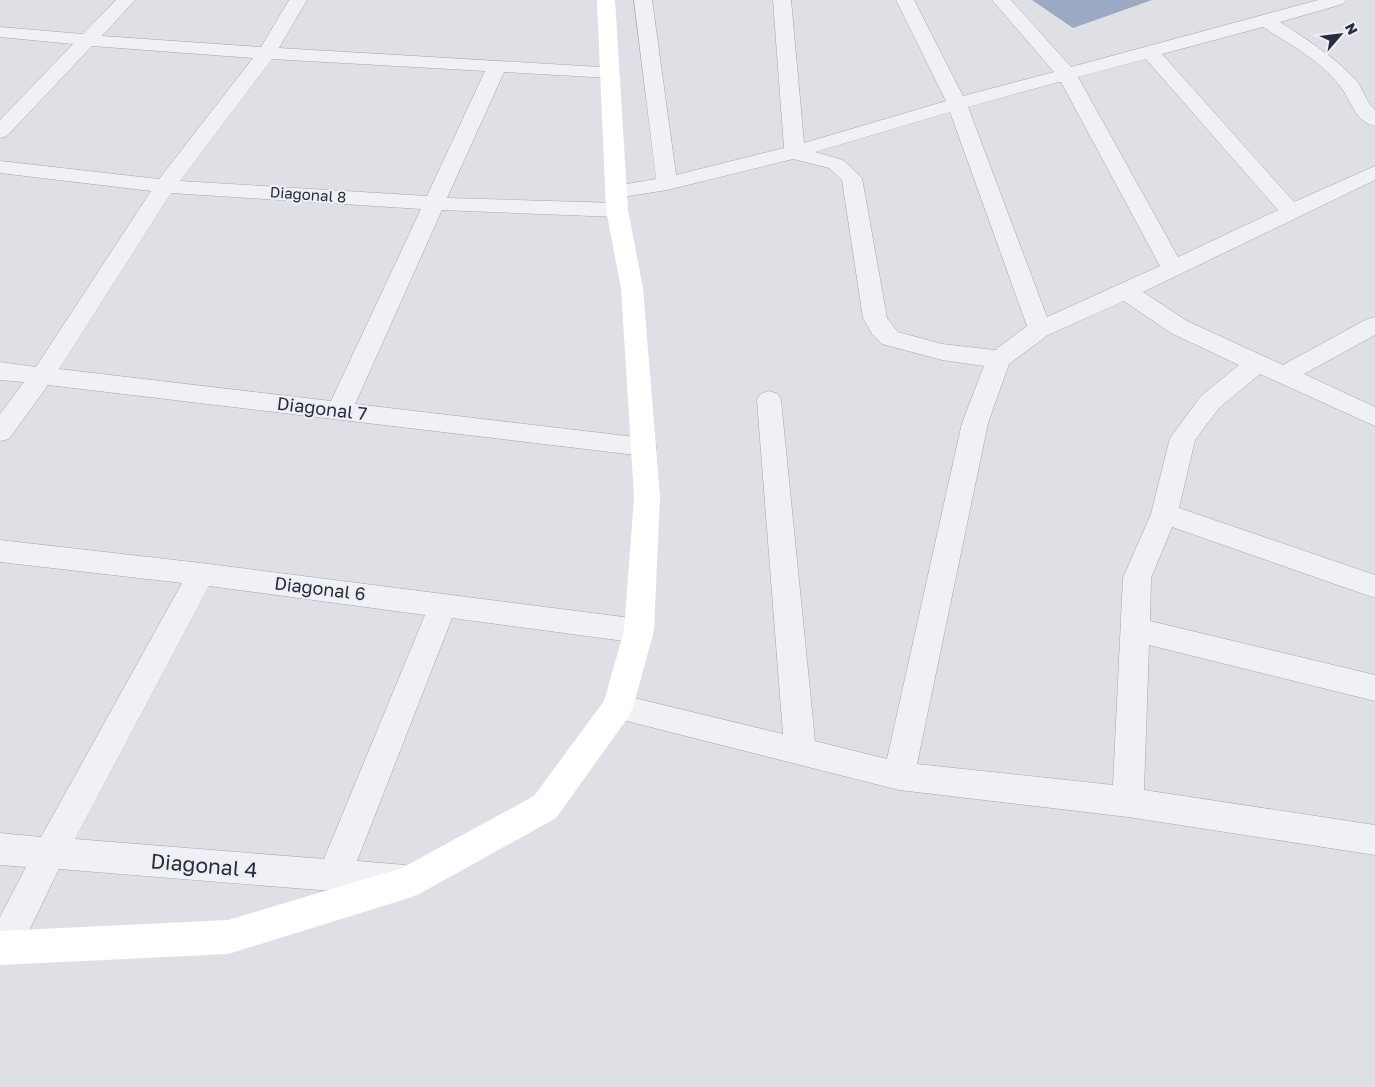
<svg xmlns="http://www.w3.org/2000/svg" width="1375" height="1087" font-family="'Golos Text',sans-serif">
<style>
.water{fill:#9ba9c4}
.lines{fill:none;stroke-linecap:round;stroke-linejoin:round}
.street-casing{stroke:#a4a6b0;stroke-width:1}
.street{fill:#f0f1f5;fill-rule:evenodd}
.secondary{fill:#fff;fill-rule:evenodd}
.labels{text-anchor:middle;stroke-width:4.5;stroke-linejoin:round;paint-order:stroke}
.far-street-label{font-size:15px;fill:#282c3c;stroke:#edeff4}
.street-label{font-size:18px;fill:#282c3c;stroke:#edeff4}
.near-street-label{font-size:21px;fill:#282c3c;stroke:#edeff4}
</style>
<rect width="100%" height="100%" fill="#dee0e6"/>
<polygon class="water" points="1032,0 1152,0 1073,28"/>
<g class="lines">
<defs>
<g id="street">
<path d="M 116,0 L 135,0 L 102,36 L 261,47 L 289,0 L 307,0 L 279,48 L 617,68 L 619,72 L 617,76 L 610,78 L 504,72 L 447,198 L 617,203 L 625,205 L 628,210 L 625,215 L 617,217 L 442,210 L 355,404 L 644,438 L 653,440 L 657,447 L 653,454 L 644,456 L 48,385 L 9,439 L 0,441 L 0,414 L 24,382 L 0,380 L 0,362 L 36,367 L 151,191 L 0,173 L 0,161 L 159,179 L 253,58 L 92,46 L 7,136 L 0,138 L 0,120 L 73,44 L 0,37 L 0,27 L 83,34 ZM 272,59 L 485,71 L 427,196 L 180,181 ZM 171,193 L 421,209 L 331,401 L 59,369 Z"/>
<path d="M 634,0 L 652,0 L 676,175 L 784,148 L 773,0 L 791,0 L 804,143 L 946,101 L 896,0 L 914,0 L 963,96 L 1054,72 L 992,0 L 1011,0 L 1071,67 L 1318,0 L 1346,0 L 1343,4 L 1280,22 C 1306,39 1332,55 1354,78 C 1363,87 1365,101 1375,110 L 1375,126 C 1354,121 1352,101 1340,86 C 1321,60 1289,44 1263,27 L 1162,54 L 1294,202 L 1375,166 L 1375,180 L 1143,292 L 1187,321 L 1283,365 L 1367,319 L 1375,317 L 1375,335 L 1304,374 L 1375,407 L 1375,426 L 1260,374 L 1219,408 L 1195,440 L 1179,508 L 1375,575 L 1375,598 L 1172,527 L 1151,578 L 1150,621 L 1375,675 L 1375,701 L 1149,645 L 1144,790 L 1375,825 L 1375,855 L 1128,817 L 899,790 L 607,716 L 603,707 L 607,698 L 618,694 L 783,734 L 757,400 L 760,394 L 769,391 L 778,394 L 781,400 L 815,741 L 887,759 L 962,423 L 984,366 L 942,360 L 882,344 L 872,334 L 863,318 L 842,180 L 829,168 L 793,159 L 667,190 L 616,198 L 609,197 L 605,192 L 609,187 L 656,179 ZM 1146,59 L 1278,210 L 1178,257 L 1078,77 ZM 1059,82 L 1061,82 L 1160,266 L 1047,317 L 968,107 ZM 950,112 L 1027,326 L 995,350 L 942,344 L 898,332 L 887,318 L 862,178 L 843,160 L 815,152 ZM 1124,301 L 1171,333 L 1239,365 L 1201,396 L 1170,438 L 1151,514 L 1123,578 L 1113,785 L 917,764 L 988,423 L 1009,364 L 1048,335 Z"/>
<path d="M 0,540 L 201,563 L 639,619 L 649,622 L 654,631 L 649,640 L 639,643 L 452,618 L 357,861 L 405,865 L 417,870 L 422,881 L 417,892 L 405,897 L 59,869 L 15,959 L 3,964 L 0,963 L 0,917 L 26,867 L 0,865 L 0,833 L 41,837 L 182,583 L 0,562 ZM 209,586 L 425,615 L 324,859 L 75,839 Z"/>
</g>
</defs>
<use href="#street" class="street-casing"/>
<use href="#street" class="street"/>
<polygon class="secondary" points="597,0 615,0 628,210 643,288 660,497 654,631 633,707 629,716 556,818 421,893 409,898 228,954 0,965 0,931 228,920 402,868 534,796 604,701 624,631 634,497 621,288 606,210"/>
</g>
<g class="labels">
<g class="far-street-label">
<text transform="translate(308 195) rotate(4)" y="5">Diagonal 8</text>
</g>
<g class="street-label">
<text transform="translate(322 409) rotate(7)" y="6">Diagonal 7</text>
<text transform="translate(320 589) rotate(7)" y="6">Diagonal 6</text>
</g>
<g class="near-street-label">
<text transform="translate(204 866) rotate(5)" y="7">Diagonal 4</text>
</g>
</g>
<g transform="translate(1340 35) rotate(62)" stroke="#edeff4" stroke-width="4" paint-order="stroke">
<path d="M0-4L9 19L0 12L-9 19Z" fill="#282c3c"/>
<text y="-8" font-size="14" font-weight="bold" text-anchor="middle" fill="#282c3c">N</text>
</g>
</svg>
